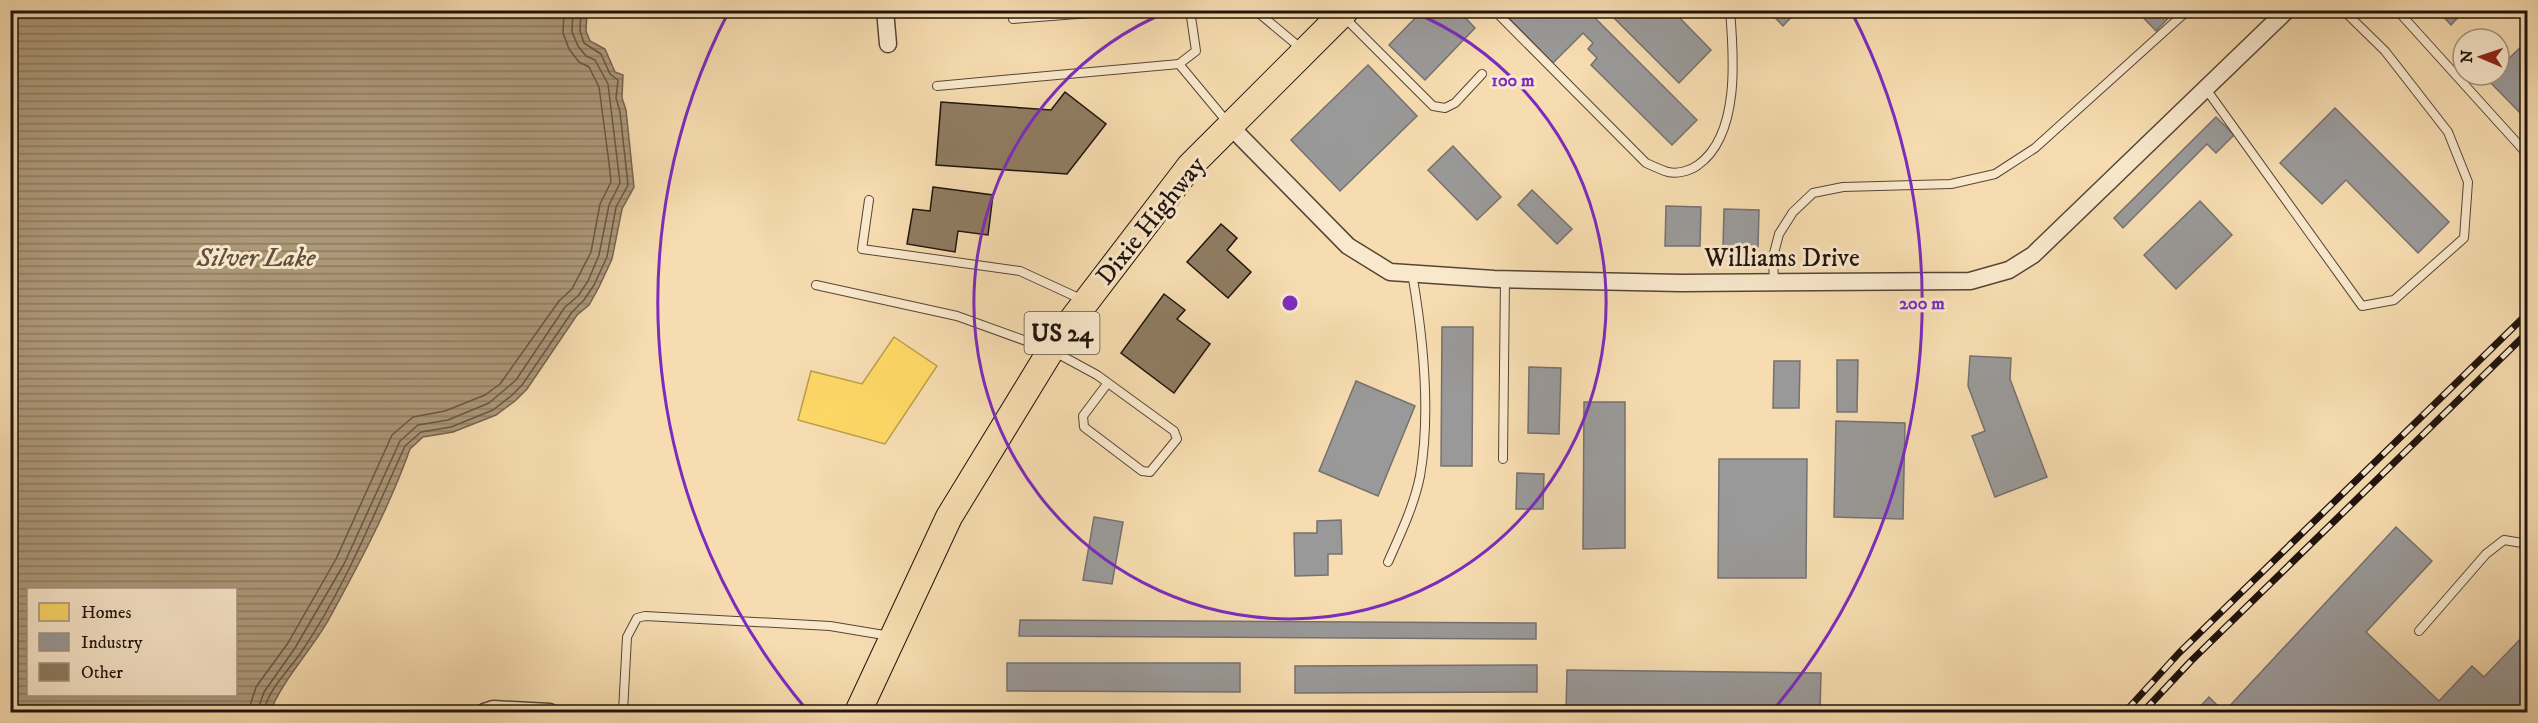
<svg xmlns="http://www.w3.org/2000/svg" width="2538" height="723" font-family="'IM FELL DW Pica',serif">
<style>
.water{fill:url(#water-rules);stroke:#75634e;stroke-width:1.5;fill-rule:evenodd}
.homes{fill:#ffd966;stroke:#bc9e4b;stroke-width:1.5}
.industry{fill:#999;stroke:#75716f;stroke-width:1.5}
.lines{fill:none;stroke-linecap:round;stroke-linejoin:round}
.shore{stroke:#665643;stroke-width:1.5}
.building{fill:#8f7c62;stroke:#20130d;stroke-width:1.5}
.service-casing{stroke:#564536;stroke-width:10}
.minor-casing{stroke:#564536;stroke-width:19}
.primary-casing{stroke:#20130d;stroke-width:28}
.service{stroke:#f9e8cc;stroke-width:8}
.minor{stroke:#f9e8cc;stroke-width:16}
.primary{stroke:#f6dcb0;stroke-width:26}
.rail-casing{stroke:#20130d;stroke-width:7}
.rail{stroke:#f9e8cc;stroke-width:4.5;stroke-dasharray:14;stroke-linecap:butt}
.ring{fill:none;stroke:#7b2cbf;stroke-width:3}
.labels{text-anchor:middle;stroke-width:6;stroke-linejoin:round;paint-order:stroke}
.shield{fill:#f9e8cc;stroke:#615346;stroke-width:1.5}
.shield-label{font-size:24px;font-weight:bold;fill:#20130d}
.street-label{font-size:26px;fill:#20130d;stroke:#f9e8cc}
.water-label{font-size:27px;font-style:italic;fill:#5f4f3e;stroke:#f9e8cc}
.centre{fill:#7b2cbf;stroke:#f9e8cc;stroke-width:3}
.ring-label{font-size:18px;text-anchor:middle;font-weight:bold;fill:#7b2cbf;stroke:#f9e8cc;stroke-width:6;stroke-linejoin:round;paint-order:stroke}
</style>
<defs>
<pattern id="water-rules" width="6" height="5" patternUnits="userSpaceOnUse" patternTransform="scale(1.5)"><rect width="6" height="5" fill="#ad9879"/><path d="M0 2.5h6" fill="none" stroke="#8c7b62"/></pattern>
</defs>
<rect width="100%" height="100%" fill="#f6dcb0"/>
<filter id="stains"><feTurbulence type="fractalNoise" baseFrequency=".00333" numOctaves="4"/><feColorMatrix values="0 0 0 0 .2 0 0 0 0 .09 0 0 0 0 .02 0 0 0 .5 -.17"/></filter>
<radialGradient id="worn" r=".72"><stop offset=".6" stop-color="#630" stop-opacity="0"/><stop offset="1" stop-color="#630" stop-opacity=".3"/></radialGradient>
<path class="water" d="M 10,11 L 587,11 L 586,31 L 590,41 L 605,49 L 615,72 L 623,75 L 622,98 L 626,110 L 634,187 L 622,209 L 612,259 L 599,287 L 589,305 L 577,315 L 527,389 L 515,401 L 496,415 L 453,432 L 423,437 L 410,449 C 389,508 359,564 329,619 C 311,651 283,679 270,712 L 11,712 ZM 28,590 L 236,590 L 236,694 L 28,694 Z"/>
<polygon class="homes" points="894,337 937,366 885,444 798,420 811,371 862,384"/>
<g class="industry">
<polygon points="1423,10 1458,10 1475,28 1425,80 1389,45"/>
<polygon points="1501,10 1587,10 1697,120 1672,145 1591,65 1597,58 1588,49 1593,43 1583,33 1553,63"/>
<polygon points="1606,10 1672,10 1711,50 1679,83"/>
<polygon points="1768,10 1798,10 1783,26"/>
<polygon points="2136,10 2176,10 2156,31"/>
<polygon points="2437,10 2465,10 2451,25"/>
<polygon points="2528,40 2528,121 2487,79 2492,75 2499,75 2499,68"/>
<polygon points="1368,65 1417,116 1340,191 1291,140"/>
<polygon points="2335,108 2449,222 2418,253 2346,180 2322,204 2280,163"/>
<polygon points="2216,117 2234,135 2216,153 2207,144 2123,228 2114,218"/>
<polygon points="1453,146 1501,197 1477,220 1428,170"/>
<polygon points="1532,190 1572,229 1557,244 1518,205"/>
<polygon points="2200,201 2232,235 2176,289 2144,255"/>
<polygon points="1666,206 1701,207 1700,246 1665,246"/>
<polygon points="1724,209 1759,210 1758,247 1723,247"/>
<polygon points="1442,327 1473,327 1472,466 1441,466"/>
<polygon points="1970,356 2011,358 2010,379 2047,477 1995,497 1972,436 1985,431 1968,386"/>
<polygon points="1837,360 1858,360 1857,412 1837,412"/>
<polygon points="1774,361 1800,361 1799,408 1773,408"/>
<polygon points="1529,367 1561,368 1559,434 1528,433"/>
<polygon points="1356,381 1415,406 1378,496 1319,471"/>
<polygon points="1584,402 1625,402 1625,548 1583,549"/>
<polygon points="1836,421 1905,423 1903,519 1834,517"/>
<polygon points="1719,459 1807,459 1806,578 1718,578"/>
<polygon points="1517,473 1544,474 1543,509 1516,509"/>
<polygon points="1094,517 1123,522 1112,584 1083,580"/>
<polygon points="1341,520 1342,554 1328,554 1328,575 1295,576 1294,533 1317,533 1317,521"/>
<polygon points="2396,527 2432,561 2366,632 2439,701 2472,666 2484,677 2528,631 2528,712 2195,712 2209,697 2224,712"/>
<polygon points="1020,620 1536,623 1536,639 1019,636"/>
<polygon points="1007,663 1240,663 1240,692 1007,691"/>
<polygon points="1537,665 1537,692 1295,693 1295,666"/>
<polygon points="1567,670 1821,673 1820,712 1566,712"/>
</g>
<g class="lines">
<g class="shore">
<polyline points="248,712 256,687 288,643 336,559 392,435 413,417 445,411 485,395 500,384 559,301 572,289 591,252 600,204 611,182 609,163 599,87 589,67 579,62 569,49 563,33 564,10"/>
<polyline points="257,712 264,692 295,648 344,564 400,441 418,425 448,420 489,403 516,380 565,307 578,296 588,281 599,255 609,205 620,183 608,84 595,60 586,56 578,46 572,32 573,10"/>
<path d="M 264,712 C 267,691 288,671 300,654 C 344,590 373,516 405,446 L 421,432 L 451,427 L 493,410 L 511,396 L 522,385 L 572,312 L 584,300 L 594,285 L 607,257 L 616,207 L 628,185 L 620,112 L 616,98 L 618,80 L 610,74 L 601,54 L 584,43 L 580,31 L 581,10"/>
</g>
</g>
<g class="building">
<polygon points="1065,92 1106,124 1067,174 936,165 941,102 1051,110"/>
<polygon points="933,187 993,195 988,235 958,231 955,252 907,244 913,209 930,211"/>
<polygon points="1221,224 1237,238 1227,250 1251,272 1228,298 1187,262"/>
<polygon points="1164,294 1185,310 1177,319 1210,344 1174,393 1121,353"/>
</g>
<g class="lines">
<defs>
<g id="service">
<polyline points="1255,10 1303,50"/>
<path d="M 1494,10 L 1646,163 C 1653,166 1661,170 1668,172 C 1678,174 1690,171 1698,165 C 1740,135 1734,57 1730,10"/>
<polyline points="2397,10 2528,155"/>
<polyline points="1344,17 1433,106 1445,108 1455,103 1482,74"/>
<polyline points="1013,19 1129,10"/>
<polyline points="1179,64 1196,51 1190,10"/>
<polyline points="937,86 1179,64 1228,123"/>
<polyline points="2206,89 2362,306 2394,300 2464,238 2468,182 2448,132 2385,51 2343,10"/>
<polyline points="869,200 862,249 1020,271 1083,300"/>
<polyline points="1774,283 1773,257 1779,234 1793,212 1813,193 1843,187 1951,184 1995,174 2035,148 2188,10"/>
<polyline points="816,285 957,316 1051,350 1097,375 1174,431 1177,439 1150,472 1142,471 1084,427 1083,416 1107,384"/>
<polyline points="1503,459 1505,279"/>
<path d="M 1388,562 C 1400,535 1414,506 1420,476 C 1431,413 1423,336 1412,273"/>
<polyline points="2419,631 2486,554 2504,540 2528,544"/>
<polyline points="623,712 627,637 637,618 645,616 830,626 890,636"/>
</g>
<g id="minor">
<polyline points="885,10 888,44"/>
<polyline points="1230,126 1348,246 1390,272 1494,279 1681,283 1970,281 2009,270 2033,255 2287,10"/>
<polyline points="484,712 493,709 550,712"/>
</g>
<polyline id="primary" points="858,712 949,517 1059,337 1190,166 1346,10"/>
</defs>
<use href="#service" class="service-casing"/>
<use href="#minor" class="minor-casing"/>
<use href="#primary" class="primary-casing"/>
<use href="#service" class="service"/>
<use href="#minor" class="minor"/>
<use href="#primary" class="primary"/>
<defs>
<g id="rail">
<polyline points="2125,712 2179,653 2528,313"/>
<polyline points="2143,712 2191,661 2528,332"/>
</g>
</defs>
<use href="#rail" class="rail-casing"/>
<use href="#rail" class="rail"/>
</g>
<g class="ring">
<path d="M1411 11A316 316 0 1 1 1169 11"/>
<path d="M806 709A632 632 0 0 1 729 11M1851 11A632 632 0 0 1 1774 709"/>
</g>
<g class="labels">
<rect class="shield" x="1024.5" y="312" width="75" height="42" rx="4.5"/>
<g class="shield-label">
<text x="1062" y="341">US 24</text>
</g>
<g class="street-label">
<text transform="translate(1150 220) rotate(-51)" y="9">Dixie Highway</text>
<text x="1782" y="266">Williams Drive</text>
</g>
<g class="water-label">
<text x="256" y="266">Silver Lake</text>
</g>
</g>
<circle cx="1290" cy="303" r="9" class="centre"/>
<g class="ring-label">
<text x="1513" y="86">100 m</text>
<text x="1922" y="309">200 m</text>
</g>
<rect width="2538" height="723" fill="none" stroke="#f6dcb0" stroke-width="36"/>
<rect x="12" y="12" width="2514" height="699" fill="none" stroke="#20130d" stroke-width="3"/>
<rect x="18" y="18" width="2502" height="687" fill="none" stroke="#20130d" stroke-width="1.5"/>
<rect x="27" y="588" width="210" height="108" fill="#f9e8cc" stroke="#a29380" stroke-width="1.5"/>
<rect x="39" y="603" width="30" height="18" fill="#ffd966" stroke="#a29380" stroke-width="1.5"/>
<text x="81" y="618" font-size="18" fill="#20130d">Homes</text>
<rect x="39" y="633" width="30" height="18" fill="#999999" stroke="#a29380" stroke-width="1.5"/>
<text x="81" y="648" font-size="18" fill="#20130d">Industry</text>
<rect x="39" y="663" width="30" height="18" fill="#8f7c62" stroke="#a29380" stroke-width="1.5"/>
<text x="81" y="678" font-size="18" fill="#20130d">Other</text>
<g transform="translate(2481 57) rotate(272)"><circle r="28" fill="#f9e8cc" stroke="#a29380" stroke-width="1.5"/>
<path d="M0-4.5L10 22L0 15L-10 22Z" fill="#8f2418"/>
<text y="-9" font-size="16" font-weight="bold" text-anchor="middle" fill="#20130d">N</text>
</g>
<rect width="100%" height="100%" filter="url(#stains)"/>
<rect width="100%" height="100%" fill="url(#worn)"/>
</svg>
